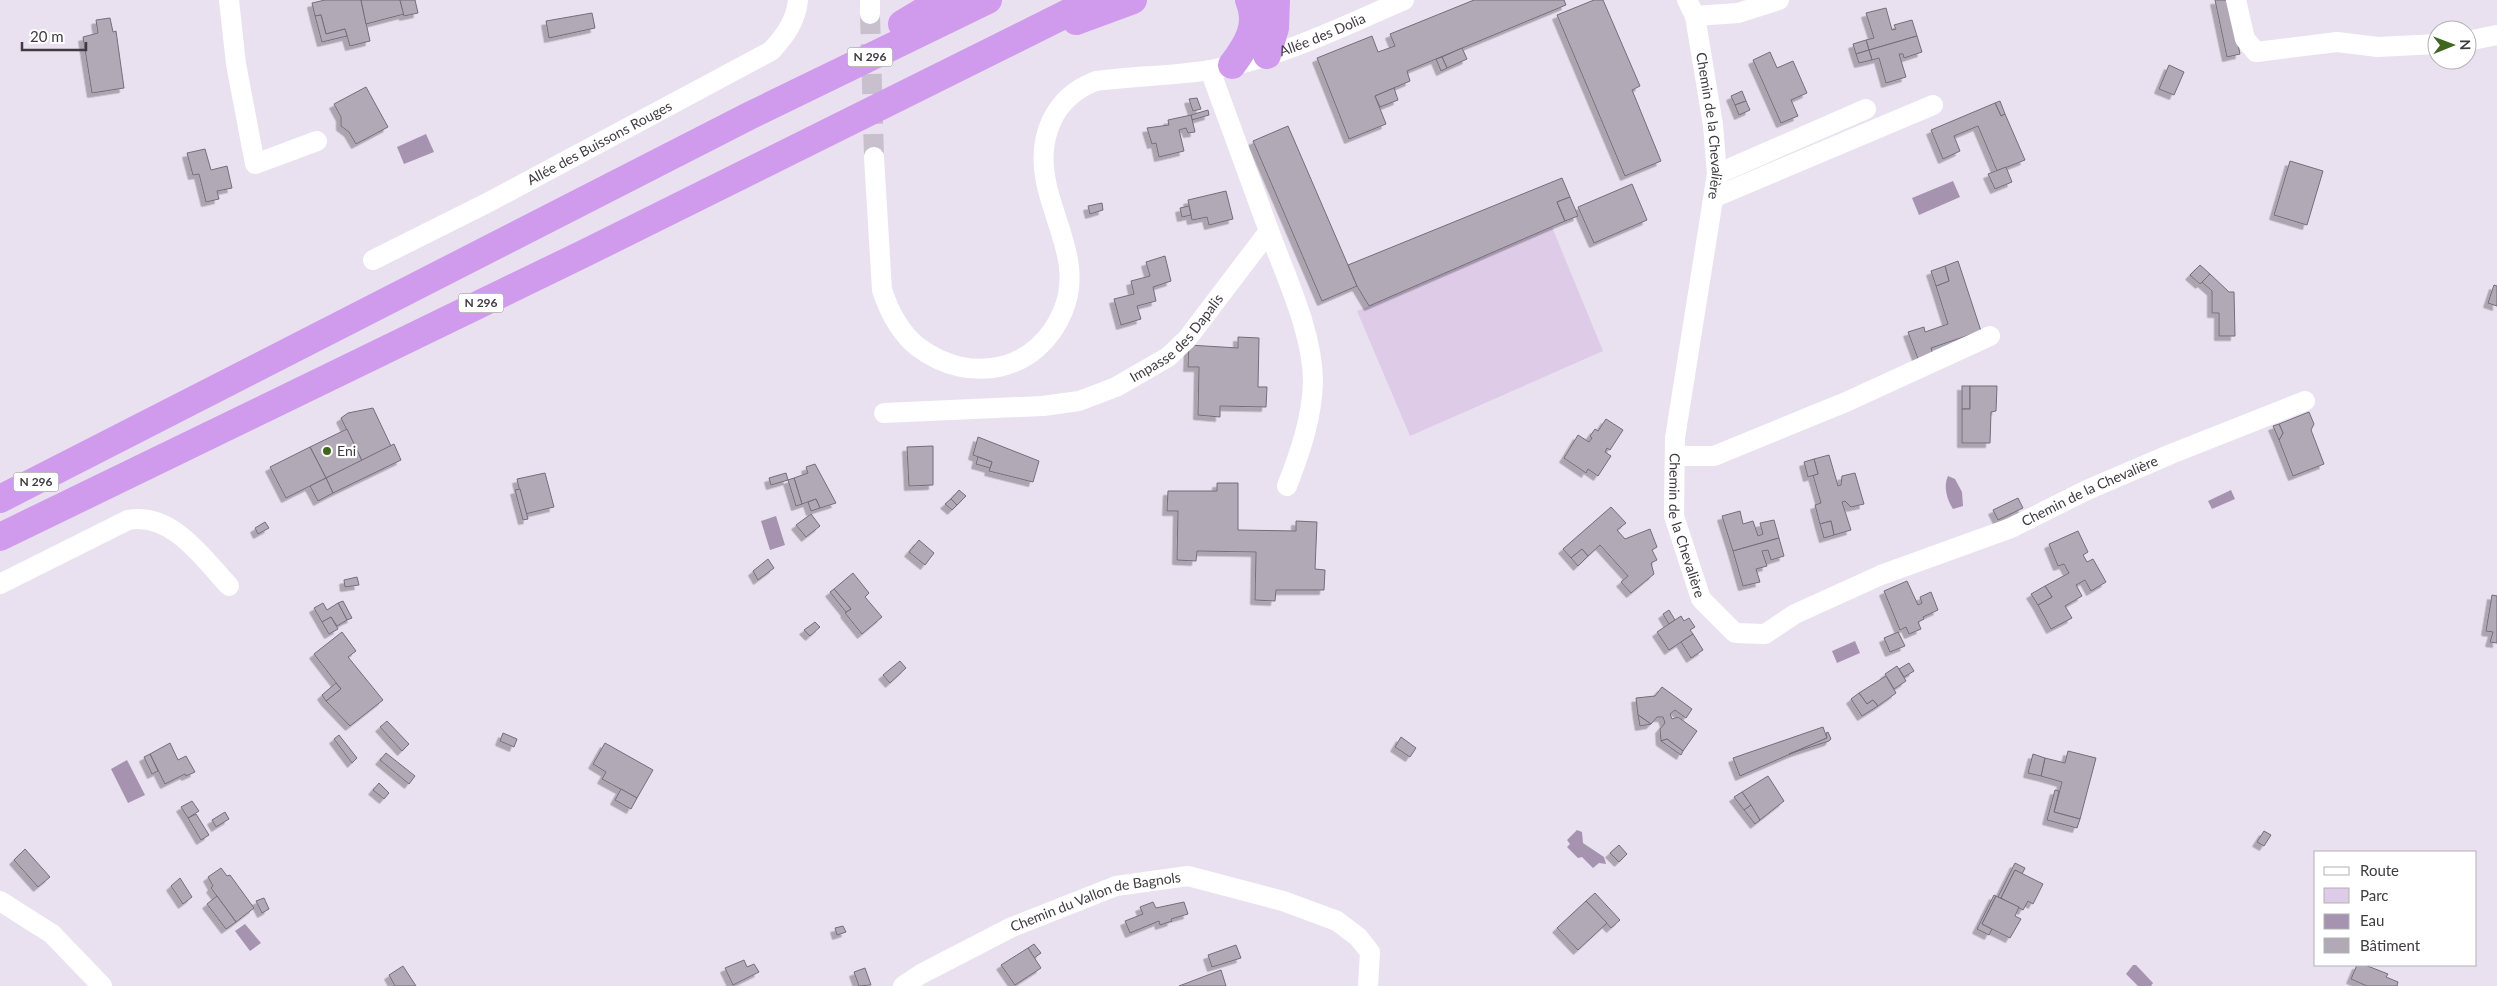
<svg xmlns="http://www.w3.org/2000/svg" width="2497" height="986" font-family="Lato,sans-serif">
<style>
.green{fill:#ddcbe7}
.water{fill:#a593b0}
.building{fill:#b2a9b7;stroke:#756d7a;filter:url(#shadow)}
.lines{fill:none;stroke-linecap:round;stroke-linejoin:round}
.minor-tunnel{stroke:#c8c0cd;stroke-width:20;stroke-dasharray:20 10;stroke-linecap:butt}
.minor{stroke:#fff;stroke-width:20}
.trunk{stroke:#d09bec;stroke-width:28}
.poi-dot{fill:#406620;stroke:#fff;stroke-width:2}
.labels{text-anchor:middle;stroke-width:4.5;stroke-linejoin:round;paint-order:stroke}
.shield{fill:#fff;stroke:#79767a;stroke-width:1}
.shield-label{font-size:12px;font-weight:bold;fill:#3f3b41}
.street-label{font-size:14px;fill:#3f3b41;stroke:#fff}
.poi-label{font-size:14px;fill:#3f3b41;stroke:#fff;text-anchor:start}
</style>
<defs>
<filter id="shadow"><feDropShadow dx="-4.5" dy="4.5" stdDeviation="0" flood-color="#0004"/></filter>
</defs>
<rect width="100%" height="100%" fill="#eae1f0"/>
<polygon class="green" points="1552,227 1603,351 1410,436 1357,311"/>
<g class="water">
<polygon points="426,134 434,152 404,164 397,147"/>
<polygon points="1953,181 1960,197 1919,215 1912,198"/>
<path d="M 1948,476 L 1955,479 L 1962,492 L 1963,506 L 1953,509 C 1947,500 1943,486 1948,476 Z"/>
<polygon points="2231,490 2235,499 2212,509 2208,501"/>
<polygon points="776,516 785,545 770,550 761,521"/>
<polygon points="1855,641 1860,653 1837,663 1832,651"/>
<polygon points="127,760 145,795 128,803 111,769"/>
<polygon points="1577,830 1582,832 1583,843 1604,857 1606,864 1599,863 1593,868 1582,857 1578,858 1567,847 1570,844 1567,840"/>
<polygon points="245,924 261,943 250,951 235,931"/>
<polygon points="2133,965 2136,965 2153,983 2151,986 2138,986 2126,974"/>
</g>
<g class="building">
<polygon points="325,0 361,0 370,41 350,46 345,29 326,34 321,15 315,16 312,3"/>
<polygon points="361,0 400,0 404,14 366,24"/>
<polygon points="400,0 415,0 418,13 404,16"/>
<polygon points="1474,0 1564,0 1566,5 1407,71 1410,81 1375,96 1386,124 1349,139 1317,58 1372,36 1378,52 1395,46 1390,34"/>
<polygon points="1594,0 1603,0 1640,86 1632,90 1661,161 1625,176 1557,15"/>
<polygon points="2215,0 2229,0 2240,54 2227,57"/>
<polygon points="1886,8 1892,30 1896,29 1894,25 1912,20 1917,36 1869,50 1866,40 1874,38 1866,13"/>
<polygon points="592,13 595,28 549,38 546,21"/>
<polygon points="321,15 326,34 345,29 347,36 322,42 315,16"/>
<polygon points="110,18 113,32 116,31 124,88 92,93 83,37 98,33 96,20"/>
<polygon points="1917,36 1922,52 1904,58 1903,54 1899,54 1906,77 1886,83 1879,58 1872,60 1869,50"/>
<polygon points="1866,40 1869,50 1856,54 1853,44"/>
<polygon points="1462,48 1467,59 1447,68 1442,57"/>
<polygon points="1869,50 1872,60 1859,63 1856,54"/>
<polygon points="1770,52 1777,68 1793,61 1807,93 1791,100 1798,116 1781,123 1753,60"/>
<polygon points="1442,57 1447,68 1441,71 1436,59"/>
<polygon points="2169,65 2184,72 2174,95 2159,89"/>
<polygon points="366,87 388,127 356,144 349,132 341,126 341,117 334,104"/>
<polygon points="1394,88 1398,100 1380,107 1375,96"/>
<polygon points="1742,91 1746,101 1735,105 1731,96"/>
<polygon points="1197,98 1201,109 1193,111 1189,99"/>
<polygon points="1746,101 1750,110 1739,115 1735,105"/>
<polygon points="2000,101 2005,114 2001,116 1995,103"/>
<polygon points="1995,103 2001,116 2005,114 2025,160 1997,171 1978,126 1954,136 1960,151 1943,159 1931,130"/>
<polygon points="1208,110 1209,115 1192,120 1191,115"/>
<polygon points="1191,115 1195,132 1188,133 1186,128 1179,130 1184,151 1159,157 1156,143 1152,144 1147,128 1169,125 1168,120"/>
<polygon points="1288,126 1357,286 1322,301 1253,141"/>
<polygon points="205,149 211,170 227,166 232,188 217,191 219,199 206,202 199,174 193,175 187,153"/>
<polygon points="2290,161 2323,171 2307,225 2274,215"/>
<polygon points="2006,167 2012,182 1995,189 1988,174"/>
<polygon points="1562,178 1570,197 1557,202 1565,221 1369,306 1357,286 1348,265"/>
<polygon points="1632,184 1647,220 1594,243 1578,207"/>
<polygon points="1226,191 1233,219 1209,225 1207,217 1192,220 1188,200"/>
<polygon points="1570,197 1578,216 1565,221 1557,202"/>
<polygon points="1102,203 1103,210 1090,214 1088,206"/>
<polygon points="1189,206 1191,215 1182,217 1180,208"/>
<polygon points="1165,256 1171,281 1153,287 1156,301 1137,306 1141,319 1121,325 1114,299 1134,294 1131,281 1150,276 1146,262"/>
<polygon points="1958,261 1981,331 1931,348 1933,354 1918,359 1908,332 1924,327 1925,332 1948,324 1936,286 1949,281 1945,266"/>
<polygon points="2200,265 2210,274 2200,284 2190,275"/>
<polygon points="1945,266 1949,281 1936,286 1931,271"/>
<polygon points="2210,274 2229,292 2234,292 2235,336 2219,336 2219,313 2212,313 2212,291 2202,282"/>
<polygon points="2494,285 2497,286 2497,306 2488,303"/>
<polygon points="1238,337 1259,338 1258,387 1267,387 1266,407 1220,406 1220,417 1198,415 1199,367 1188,367 1189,345 1238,348"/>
<rect x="1962" y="386" width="8" height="23"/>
<polygon points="1970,386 1997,386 1996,411 1991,412 1990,443 1962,443 1962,409 1970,409"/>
<polygon points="373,408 391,446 362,461 341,418 348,413"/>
<polygon points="2309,412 2314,424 2311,430 2324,464 2293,476 2279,440 2283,433 2279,424"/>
<polygon points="1606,419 1623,430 1610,450 1607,448 1605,452 1611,456 1598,476 1588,469 1586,473 1564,458 1578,435 1589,442 1592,438 1590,436 1595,429 1598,431"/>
<polygon points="2279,424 2283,433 2279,440 2273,426"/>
<polygon points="347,429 362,461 326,478 310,447"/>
<polygon points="978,437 1039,461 1033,482 989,471 992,462 973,455"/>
<polygon points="394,444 401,460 333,493 326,478"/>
<polygon points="933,446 933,485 909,486 907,447"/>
<polygon points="310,447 326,478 286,498 270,467"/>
<polygon points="1829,455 1838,486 1841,485 1842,476 1855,473 1864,504 1851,507 1845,501 1842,502 1851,530 1834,535 1831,521 1820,524 1815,505 1821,503 1813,475 1818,474 1814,459"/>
<polygon points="978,457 992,462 990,468 976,464"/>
<polygon points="1814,459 1818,474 1808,477 1804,462"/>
<polygon points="815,464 836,503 820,508 816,499 802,504 794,478 808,473 806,467"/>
<polygon points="545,473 554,507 525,514 517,479"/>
<polygon points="786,473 788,480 771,485 769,478"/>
<polygon points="326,478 333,493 318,501 310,486"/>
<polygon points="794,478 802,504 796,506 788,480"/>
<polygon points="1217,483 1238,483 1238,530 1296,531 1296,521 1317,522 1315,569 1325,570 1324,590 1276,590 1275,601 1255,600 1256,552 1197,551 1196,561 1177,560 1178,511 1167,511 1168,491 1217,491"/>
<polygon points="520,489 528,519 523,520 515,490"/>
<polygon points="959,490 966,496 957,505 951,499"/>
<polygon points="2018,498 2023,508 1998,520 1993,510"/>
<polygon points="816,499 820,508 811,511 808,502"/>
<polygon points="951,499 957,505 952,510 945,504"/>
<polygon points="1611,507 1626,523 1617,530 1625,539 1650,529 1657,547 1652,550 1657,560 1651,563 1654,574 1631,593 1621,582 1628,576 1600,545 1588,556 1582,549 1571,558 1563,549"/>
<polygon points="1740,511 1743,524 1753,521 1758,536 1763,534 1760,523 1774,520 1779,538 1733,551 1722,516"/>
<polygon points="811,514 820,526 806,537 796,525"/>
<polygon points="1831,521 1834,535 1824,538 1820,524"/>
<polygon points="265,522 269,528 258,534 255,528"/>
<polygon points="2078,531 2088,552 2083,555 2087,562 2093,559 2106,582 2091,591 2085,580 2076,585 2082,596 2065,606 2072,618 2051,629 2038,605 2052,597 2045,586 2069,573 2064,564 2058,566 2049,544"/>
<polygon points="1779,538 1784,556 1771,560 1768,550 1762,551 1767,566 1756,569 1760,582 1743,586 1733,551"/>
<polygon points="919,540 934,553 925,565 909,552"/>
<polygon points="1582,549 1588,556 1578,566 1571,558"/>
<polygon points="768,559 774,568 758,580 753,571"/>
<polygon points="853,573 869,593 865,597 882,617 862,634 845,613 851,609 834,589"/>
<polygon points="357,577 359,585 345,587 344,580"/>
<polygon points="1907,581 1918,605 1922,603 1920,597 1931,592 1938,610 1923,617 1924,619 1918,622 1921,629 1909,634 1906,627 1900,630 1884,591"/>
<polygon points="2045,586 2052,597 2038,605 2031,594"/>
<polygon points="834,589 851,609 846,612 830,592"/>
<polygon points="2492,595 2497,596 2497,643 2490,642 2493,632 2486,631"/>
<polygon points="343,601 352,618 347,620 338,603"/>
<polygon points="323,603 327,610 338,603 347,620 337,626 331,617 322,622 314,608"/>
<polygon points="1669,610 1675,620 1669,624 1663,614"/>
<polygon points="1681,616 1684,621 1689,618 1695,627 1690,630 1693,634 1669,650 1657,632"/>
<polygon points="331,617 338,629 329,634 322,622"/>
<polygon points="815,622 820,627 810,636 804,630"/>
<polygon points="342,632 356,651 348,657 383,700 350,726 326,701 341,689 314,654"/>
<polygon points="1898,632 1905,646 1890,652 1884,638"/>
<polygon points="1693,634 1703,650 1691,658 1681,642"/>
<polygon points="900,661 906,668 890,683 883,675"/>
<polygon points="1909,663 1914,671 1904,677 1899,669"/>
<polygon points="1897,666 1906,681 1894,689 1885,674"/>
<polygon points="1886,676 1896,693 1878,706 1873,700 1867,704 1859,693"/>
<polygon points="336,683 341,689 326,701 322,695"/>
<polygon points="1662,687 1692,709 1686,718 1675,710 1670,714 1672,719 1678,717 1697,731 1683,751 1667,739 1661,741 1660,729 1665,723 1663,717 1657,717 1651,724 1638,715 1636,698 1655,696"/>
<polygon points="1859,693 1867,704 1873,700 1878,706 1862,716 1851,699"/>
<polygon points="1638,715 1651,724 1640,726"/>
<polygon points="387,721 409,744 402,751 380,727"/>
<polygon points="1823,727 1827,738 1740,776 1733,758"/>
<polygon points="1828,732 1831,739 1829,741 1789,754 1827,738 1826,733"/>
<polygon points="503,733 517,739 514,747 500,741"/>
<polygon points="339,735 357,758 352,763 334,739"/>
<polygon points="1401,737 1416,748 1410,757 1395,747"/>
<polygon points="1667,739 1683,751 1681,755 1661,741"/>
<polygon points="170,743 178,760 186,756 195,772 186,776 185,774 165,784 150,754"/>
<polygon points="605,743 653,770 637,798 602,779 606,772 593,764"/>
<polygon points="2068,751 2096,758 2080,819 2054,812 2062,782 2041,776 2045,758 2065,763"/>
<polygon points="386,753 415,776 409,784 380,760"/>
<polygon points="150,754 158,771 152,774 144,757"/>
<polygon points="2033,754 2045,758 2041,776 2028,773"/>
<polygon points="1768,776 1784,801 1760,820 1742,792"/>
<polygon points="379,783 389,793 384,799 373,790"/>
<polygon points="621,789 637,798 631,809 615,800"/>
<polygon points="2055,790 2059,791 2054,812 2080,819 2077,828 2047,820"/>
<polygon points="1742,792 1751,805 1744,810 1734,797"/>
<polygon points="192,801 199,811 188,818 181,807"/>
<polygon points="1751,805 1760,820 1755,824 1744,810"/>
<polygon points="225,812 229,819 216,827 212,820"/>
<polygon points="196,814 209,835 201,840 188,818"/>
<polygon points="2264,831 2271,835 2264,846 2257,842"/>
<polygon points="1619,845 1627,854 1619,862 1610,853"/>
<polygon points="25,849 50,877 38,887 14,860"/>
<polygon points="2015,863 2025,868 2022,874 2015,870 2001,898 1998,897"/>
<polygon points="221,868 227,876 230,875 254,908 236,922 211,888 213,886 208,877"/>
<polygon points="2015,870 2043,884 2033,904 2028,901 2023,910 2001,898"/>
<polygon points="180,878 192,897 183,904 171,886"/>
<polygon points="1595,893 1620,920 1611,928 1586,901"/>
<polygon points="1994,895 1996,896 1982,924 1992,929 1989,935 1977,929"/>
<polygon points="217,896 236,922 226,929 207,904"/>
<polygon points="1996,896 2019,907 2015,916 2021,919 2010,938 1982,924"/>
<polygon points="264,898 269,909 262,913 256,901"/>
<polygon points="1586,901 1607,923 1578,950 1557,928"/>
<polygon points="1153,902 1156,908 1184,902 1188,914 1171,919 1172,921 1160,925 1159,921 1130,933 1125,921 1143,914 1140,907"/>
<polygon points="843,926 846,932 837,935 835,928"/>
<polygon points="1034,944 1041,953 1034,958 1028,948"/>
<polygon points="1236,945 1241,958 1212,967 1208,955"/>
<polygon points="1028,948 1041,968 1015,985 1001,965"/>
<polygon points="744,960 747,967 754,964 759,972 733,985 725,968"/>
<polygon points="2357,965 2365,965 2388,974 2386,977 2398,982 2397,986 2367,986 2351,979"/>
<polygon points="403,966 416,986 395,986 389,975"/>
<polygon points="865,968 871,985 859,986 854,972"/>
<polygon points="1221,970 1226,986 1179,986"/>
</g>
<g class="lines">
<polyline class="minor-tunnel" points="870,14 874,157"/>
<g class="minor">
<polyline points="229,0 236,64 255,164 317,141"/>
<polyline points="870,0 870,14"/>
<path id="s1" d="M 1687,0 L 1695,16 L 1713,125 L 1717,174 L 1675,438 L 1674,516 L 1701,599 L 1735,633 L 1765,634 L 1795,614 L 1881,575 L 2011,528 L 2087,490 L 2171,454 L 2305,401"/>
<polyline points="2236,0 2245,39 2256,52 2337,42 2378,47 2437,44"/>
<polyline points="1695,16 1738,13 1779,0"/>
<polyline points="2467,41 2497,35"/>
<path id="s2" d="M 874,157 L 882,290 C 889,311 900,333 918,347 C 970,386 1038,372 1063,311 C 1082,266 1055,226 1046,182 C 1037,138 1053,97 1096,81 C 1134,76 1173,76 1210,70 C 1277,59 1342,27 1404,0"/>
<polyline points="1717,174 1866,109"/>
<polyline points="1715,197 1933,105"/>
<path d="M 1269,231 C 1286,277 1313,333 1313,382 C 1312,418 1300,453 1287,486"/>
<path id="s3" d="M 373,260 L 489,202 L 771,51 C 785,36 796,21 798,0"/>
<path id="s4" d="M 884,413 L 1043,406 L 1079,401 L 1116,387 L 1168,357 L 1187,339 L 1269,231 L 1210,70"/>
<polyline points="1675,456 1714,456 1846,402 1990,336"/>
<path d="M 0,584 L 128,520 C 172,512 203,558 229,586"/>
<polyline points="0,901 52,934 102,986"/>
<path id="s5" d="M 903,986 L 921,974 L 1012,927 L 1116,886 L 1188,876 L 1283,901 L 1337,921 L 1358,937 L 1370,952 L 1368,986"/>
</g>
<g class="trunk">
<polyline points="1076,21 1133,0"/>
<polyline points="902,24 942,0"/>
<polyline points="1267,55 1275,28 1276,0"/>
<path d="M 1232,65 C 1247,45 1260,25 1249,0"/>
<polyline points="0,499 751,115 988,0"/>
<polyline points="0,537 583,254 1094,0"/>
</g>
</g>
<circle class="poi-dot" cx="327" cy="451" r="5"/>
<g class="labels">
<g class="shield">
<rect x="847.5" y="47.5" width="45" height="19" rx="4"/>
<rect x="458.5" y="293.5" width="45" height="19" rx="4"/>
<rect x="13.5" y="472.5" width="45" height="19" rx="4"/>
</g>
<g class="shield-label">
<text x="870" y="61">N 296</text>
<text x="481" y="307">N 296</text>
<text x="36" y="486">N 296</text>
</g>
<g class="street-label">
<text dy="5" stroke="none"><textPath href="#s2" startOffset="865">Allée des Dolia</textPath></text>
<text dy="5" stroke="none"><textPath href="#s1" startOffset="129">Chemin de la Chevalière</textPath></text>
<text dy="5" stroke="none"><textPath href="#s3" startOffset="255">Allée des Buissons Rouges</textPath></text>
<text dy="5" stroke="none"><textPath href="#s4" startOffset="314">Impasse des Dapalis</textPath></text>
<text dy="5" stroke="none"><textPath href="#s1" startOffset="1044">Chemin de la Chevalière</textPath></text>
<text dy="5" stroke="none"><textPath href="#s1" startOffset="534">Chemin de la Chevalière</textPath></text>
<text dy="5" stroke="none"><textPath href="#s5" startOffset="212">Chemin du Vallon de Bagnols</textPath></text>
</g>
<g class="poi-label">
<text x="337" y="456">Eni</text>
</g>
</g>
<rect x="2314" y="851" width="162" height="115" fill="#ffffff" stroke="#b2b1b3"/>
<rect x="2324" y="867" width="25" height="8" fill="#ffffff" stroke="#b2b1b3"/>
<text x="2360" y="876" font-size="15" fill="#3f3b41">Route</text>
<rect x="2324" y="888" width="25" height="15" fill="#ddcbe7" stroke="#b2b1b3"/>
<text x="2360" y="901" font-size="15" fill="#3f3b41">Parc</text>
<rect x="2324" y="914" width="25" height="15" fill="#a593b0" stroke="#b2b1b3"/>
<text x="2360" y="926" font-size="15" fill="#3f3b41">Eau</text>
<rect x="2324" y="938" width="25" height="15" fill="#b2a9b7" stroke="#b2b1b3"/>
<text x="2360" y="951" font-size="15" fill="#3f3b41">Bâtiment</text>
<g transform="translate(2452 45) rotate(89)"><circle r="24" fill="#ffffff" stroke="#b2b1b3"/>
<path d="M0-4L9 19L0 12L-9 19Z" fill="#406620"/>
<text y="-8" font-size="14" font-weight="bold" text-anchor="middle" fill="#3f3b41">N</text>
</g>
<path d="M22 42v8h64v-8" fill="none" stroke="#3f3b41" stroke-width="2.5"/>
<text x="30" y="42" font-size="15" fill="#3f3b41" stroke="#ffffff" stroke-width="4" paint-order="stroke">20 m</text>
</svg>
